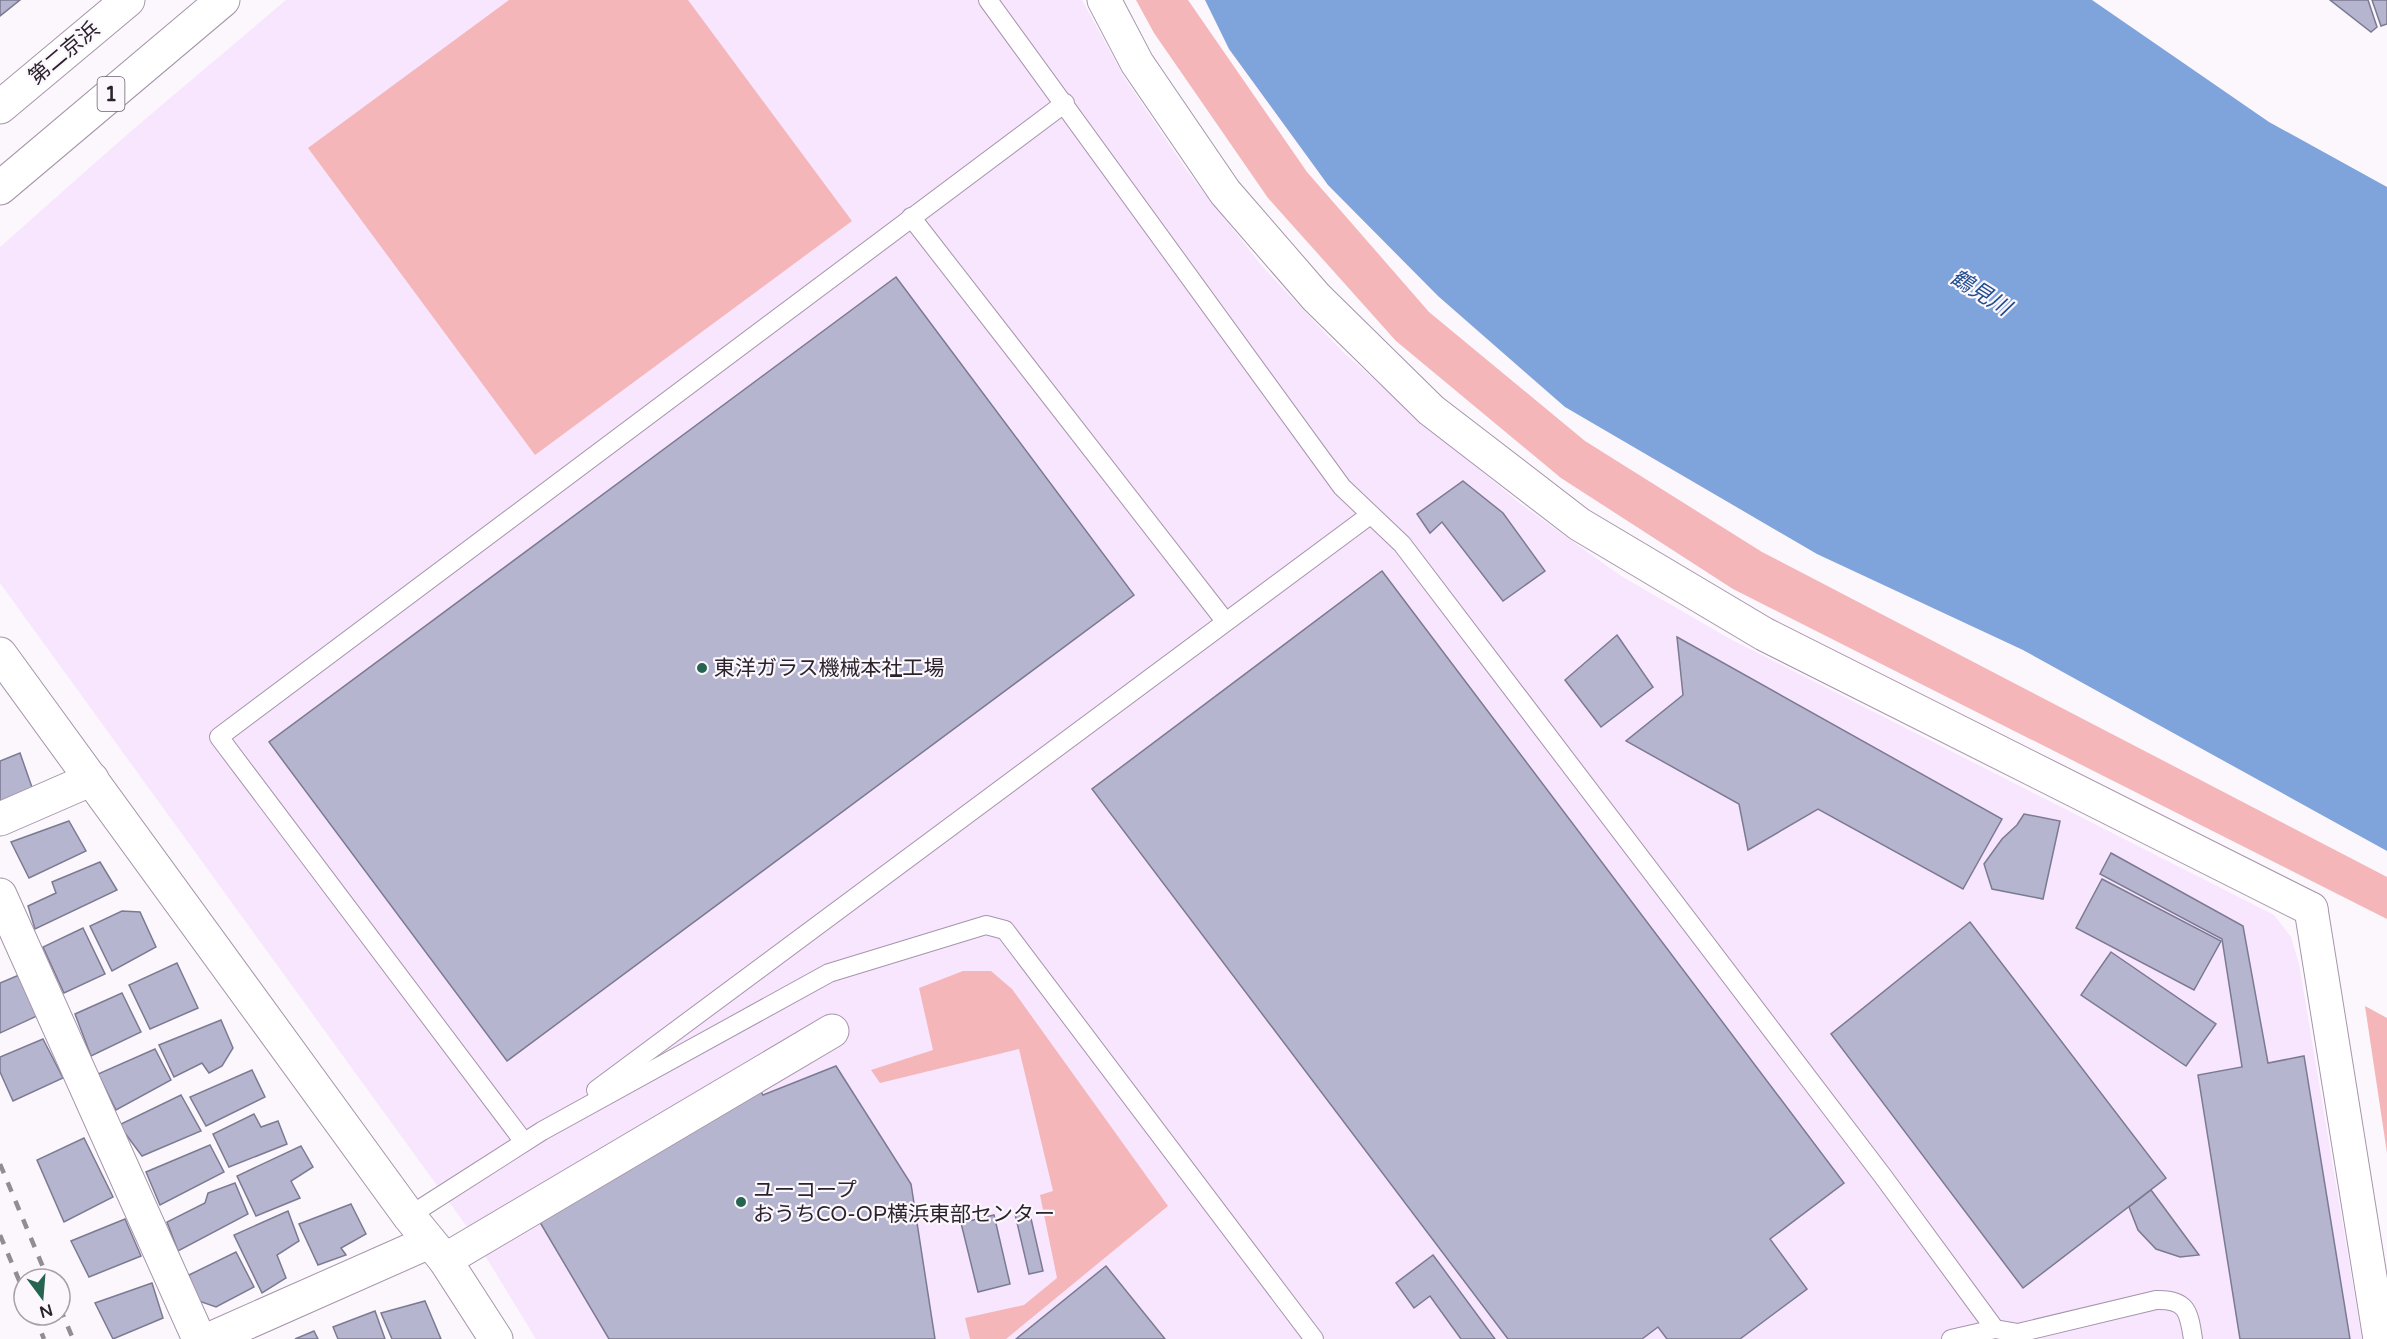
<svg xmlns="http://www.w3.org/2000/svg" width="2387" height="1339" font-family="'Varela Round','Noto Sans JP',sans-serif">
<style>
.built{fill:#f8e6fe}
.green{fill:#f4b6b8}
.water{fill:#7fa3db}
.building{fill:#b6b5cf;stroke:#7c7a93;stroke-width:1.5}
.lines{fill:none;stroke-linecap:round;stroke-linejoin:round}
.service-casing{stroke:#a695ab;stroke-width:20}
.minor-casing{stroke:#a695ab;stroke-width:35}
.tertiary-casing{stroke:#a695ab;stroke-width:35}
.trunk-casing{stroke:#a695ab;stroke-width:35}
.service{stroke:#fff;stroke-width:18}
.minor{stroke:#fff;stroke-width:33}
.tertiary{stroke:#fff;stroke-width:33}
.trunk{stroke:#fff;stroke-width:33}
.rail{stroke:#928c93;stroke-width:4.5;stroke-dasharray:10 10;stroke-linecap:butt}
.poi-dot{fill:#256451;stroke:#fbf7fc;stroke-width:2}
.labels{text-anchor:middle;stroke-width:4.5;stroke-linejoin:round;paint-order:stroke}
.shield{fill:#fbf7fc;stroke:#69636a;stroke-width:1.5}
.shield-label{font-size:20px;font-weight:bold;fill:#2a232c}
.street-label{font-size:21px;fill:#2a232c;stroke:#fbf7fc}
.poi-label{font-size:21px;fill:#2a232c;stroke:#fbf7fc;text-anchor:start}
.water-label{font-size:22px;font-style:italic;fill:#224e91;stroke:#fbf7fc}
</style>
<rect width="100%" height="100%" fill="#fbf7fc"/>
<polygon class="built" points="286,0 1082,0 1124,77 1188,172 1262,266 1343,352 1419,419 1522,505 1621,576 1732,640 2274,915 2291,937 2299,964 2362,1339 536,1339 470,1231 0,583 0,247 130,132"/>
<g class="green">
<polygon points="509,0 688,0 852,221 535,455 308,148"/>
<polygon points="1136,0 1188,0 1307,172 1429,312 1585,441 1762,552 2387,877 2387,919 1733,589 1561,478 1396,341 1268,198 1154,33"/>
<polygon points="963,971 991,971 1012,989 1168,1206 1006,1339 970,1339 965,1318 1024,1305 1057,1278 1040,1195 1053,1191 1019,1049 880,1083 871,1070 933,1050 919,988"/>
<polygon points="2365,1006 2387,1018 2387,1153"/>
</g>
<polygon class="water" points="1205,0 2092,0 2269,122 2387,187 2387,851 2023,650 1817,554 1565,407 1438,296 1328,185 1229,49"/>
<g class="building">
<polygon points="0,0 20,0 0,16"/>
<polygon points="2330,0 2368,0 2377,27 2371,32"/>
<polygon points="2372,0 2387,0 2387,24 2381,26"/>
<polygon points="896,277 1134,595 507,1061 269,742"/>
<polygon points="1463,481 1503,513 1545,571 1503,601 1442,522 1430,533 1417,514"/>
<polygon points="1382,571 1844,1183 1770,1239 1807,1289 1740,1339 1667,1339 1658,1327 1642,1339 1508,1339 1092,789"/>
<polygon points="1617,635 1653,687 1601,727 1565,680"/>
<polygon points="1677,637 2002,819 1963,889 1818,809 1748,850 1739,804 1626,741 1683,695"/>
<polygon points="20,753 34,793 0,806 0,761"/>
<polygon points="2024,814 2060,821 2043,899 1992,889 1984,864 2002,839 2017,825"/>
<polygon points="69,821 86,851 29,878 11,842"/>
<polygon points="2111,853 2243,926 2268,1063 2304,1056 2350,1339 2240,1339 2198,1075 2242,1067 2222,939 2100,874"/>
<polygon points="100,862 117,890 35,929 28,906 56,893 52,882"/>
<polygon points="2102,879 2221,941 2194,990 2076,928"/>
<polygon points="122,911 140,912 156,947 112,971 90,926"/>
<polygon points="1970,922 2166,1178 2023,1288 1831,1034"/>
<polygon points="83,928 105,974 64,993 43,947"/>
<polygon points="2111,952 2216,1024 2186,1066 2081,995"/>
<polygon points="177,963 198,1008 150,1029 129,985"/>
<polygon points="19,975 37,1016 0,1033 0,983"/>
<polygon points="122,993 141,1032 91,1056 75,1014"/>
<polygon points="221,1020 233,1048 222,1066 209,1073 202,1063 174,1077 159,1045"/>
<polygon points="43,1039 63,1078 13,1101 0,1072 0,1057"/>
<polygon points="155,1049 171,1080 116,1110 98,1074"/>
<polygon points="836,1066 911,1184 935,1339 609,1339 538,1219 758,1086 763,1095"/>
<polygon points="252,1070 265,1097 206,1126 190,1097"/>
<polygon points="181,1095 201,1131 142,1156 119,1125"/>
<polygon points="254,1114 261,1127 278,1121 287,1144 229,1167 213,1134"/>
<polygon points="84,1138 113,1197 64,1222 37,1160"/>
<polygon points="210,1145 224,1172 160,1205 146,1172"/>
<polygon points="301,1146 313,1167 291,1181 300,1198 256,1216 237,1176"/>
<polygon points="235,1183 248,1214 178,1251 167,1222 205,1203 208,1193"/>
<polygon points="2151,1190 2199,1255 2180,1257 2156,1249 2138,1230 2129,1207"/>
<polygon points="351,1204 366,1234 341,1248 346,1255 318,1265 299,1224"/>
<polygon points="1029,1210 1043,1271 1029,1274 1015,1214"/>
<polygon points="288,1211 299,1241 277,1255 286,1278 262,1293 234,1235"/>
<polygon points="994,1215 1010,1284 978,1292 961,1223"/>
<polygon points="125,1219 141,1256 89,1277 71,1241"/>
<polygon points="236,1252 254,1287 216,1307 196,1300 189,1275"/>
<polygon points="1433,1255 1495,1339 1461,1339 1430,1296 1414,1308 1396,1283"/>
<polygon points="1106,1266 1165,1339 1016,1339"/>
<polygon points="152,1283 163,1318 113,1339 95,1303"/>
<polygon points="425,1301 441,1339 392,1339 381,1313"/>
<polygon points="375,1311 385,1339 338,1339 333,1327"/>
<polygon points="314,1331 318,1339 295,1339"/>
</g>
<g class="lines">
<defs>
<g id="service">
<path d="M 988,0 L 1342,487 L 1402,544 L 1882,1175 L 1995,1329 L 2018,1333 L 2156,1300 C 2187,1299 2189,1312 2193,1339"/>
<polyline points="911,217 1225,621"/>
<polyline points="596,1090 1370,515"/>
<polyline points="524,1142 219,737 1065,103"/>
<polyline points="409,1216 542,1131 829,973 986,925 1005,930 1314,1339"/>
<polyline points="1951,1339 1995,1329"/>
</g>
<g id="minor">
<polyline points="0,819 92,779"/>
<polyline points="0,895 199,1339"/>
<polyline points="2311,909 2380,1339"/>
<polyline points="445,1260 832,1031"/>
<polyline points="210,1339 429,1242"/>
</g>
<g id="tertiary">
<polyline points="1104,0 1137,63 1225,192 1316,297 1431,410 1579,524 1764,634 2311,909"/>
<polyline points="0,654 409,1216 445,1260 496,1339"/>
</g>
<g id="trunk">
<polyline points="0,107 128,0"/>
<polyline points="0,188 223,0"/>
</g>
</defs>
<use href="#service" class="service-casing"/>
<use href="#minor" class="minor-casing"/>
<use href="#tertiary" class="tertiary-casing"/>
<use href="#trunk" class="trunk-casing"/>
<use href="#service" class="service"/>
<use href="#minor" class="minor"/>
<use href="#tertiary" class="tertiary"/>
<use href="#trunk" class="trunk"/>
<g class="rail">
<polyline points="0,1164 48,1279"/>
<polyline points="0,1235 24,1292"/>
<polyline points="60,1308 73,1339"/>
<polyline points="34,1315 44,1339"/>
</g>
</g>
<g class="poi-dot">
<circle cx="702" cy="668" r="6"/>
<circle cx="741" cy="1202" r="6"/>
</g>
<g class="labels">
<rect class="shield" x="97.5" y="77" width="27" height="34" rx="4.5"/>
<g class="shield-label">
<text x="111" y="101">1</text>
</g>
<g class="street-label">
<text transform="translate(64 53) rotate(-40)" y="7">第二京浜</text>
</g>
<g class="poi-label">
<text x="714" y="675">東洋ガラス機械本社工場</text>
<text x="753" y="1197">ユーコープ<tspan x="753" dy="24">おうちCO-OP横浜東部センター</tspan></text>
</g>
<g class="water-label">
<text transform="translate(1981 292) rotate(32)" y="8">鶴見川</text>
</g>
</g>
<g transform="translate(42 1297) rotate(164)"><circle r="28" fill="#fbf7fc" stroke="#a7a2a9" stroke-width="1.5"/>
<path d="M0-4.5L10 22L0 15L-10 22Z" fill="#256451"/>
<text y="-9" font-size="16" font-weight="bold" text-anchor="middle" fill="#2a232c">N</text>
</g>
</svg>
